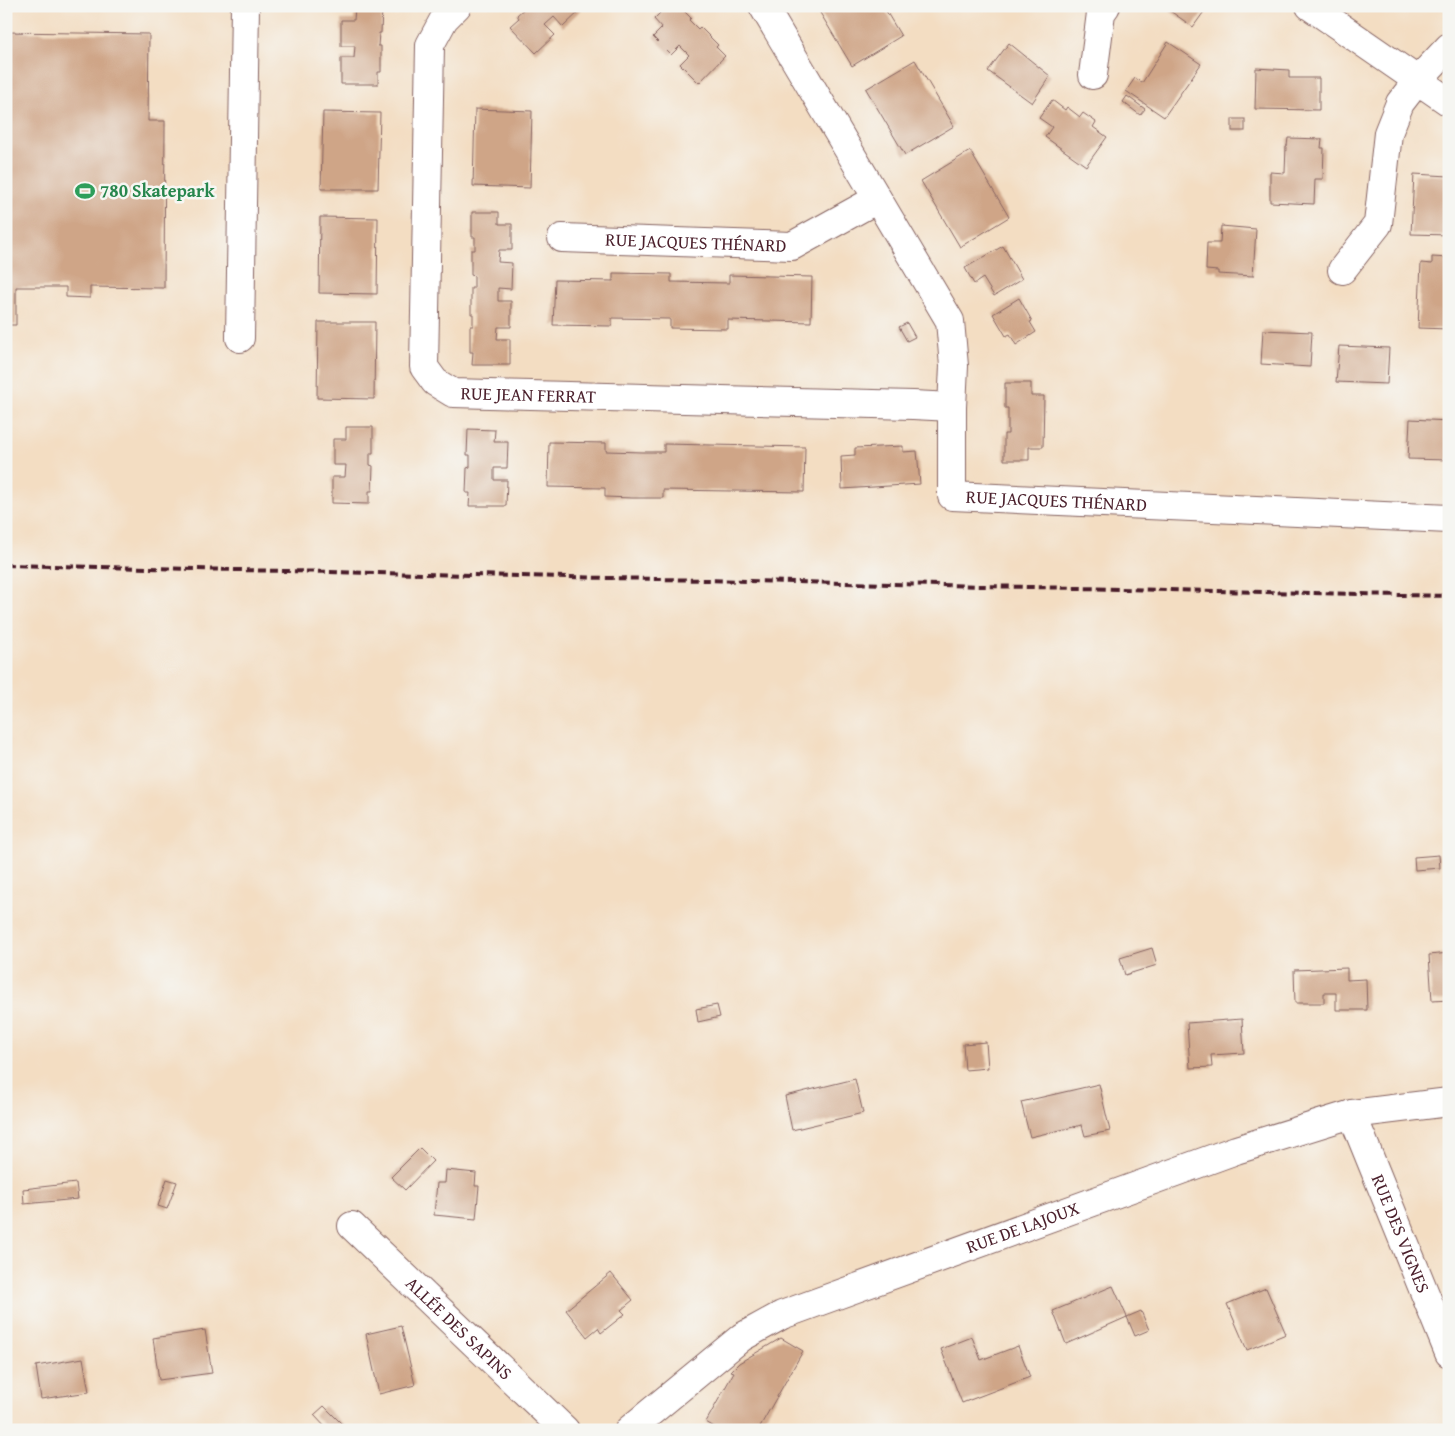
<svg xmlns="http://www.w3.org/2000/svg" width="1455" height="1436" font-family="'Gentium Book Plus',serif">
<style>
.building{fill:#cfa587}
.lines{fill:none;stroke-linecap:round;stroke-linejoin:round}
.minor-casing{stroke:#856260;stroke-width:30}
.minor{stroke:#fff;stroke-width:28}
.rail{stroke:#4a1f2b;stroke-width:4;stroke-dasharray:8 4;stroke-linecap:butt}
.labels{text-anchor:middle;stroke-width:5;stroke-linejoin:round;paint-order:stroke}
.leisure-label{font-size:18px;font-weight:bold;fill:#27864d;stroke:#f6f6f2;text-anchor:start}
.street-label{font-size:18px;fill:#4a1f2b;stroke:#f6f6f2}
</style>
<rect width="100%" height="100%" fill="#f6f6f2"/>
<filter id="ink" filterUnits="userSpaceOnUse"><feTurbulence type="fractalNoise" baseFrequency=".02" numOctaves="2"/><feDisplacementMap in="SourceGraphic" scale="10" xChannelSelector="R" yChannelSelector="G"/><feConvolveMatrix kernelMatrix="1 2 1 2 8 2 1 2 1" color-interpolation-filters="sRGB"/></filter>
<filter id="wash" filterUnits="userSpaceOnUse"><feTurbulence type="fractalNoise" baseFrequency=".0096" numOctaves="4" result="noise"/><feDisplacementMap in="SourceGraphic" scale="20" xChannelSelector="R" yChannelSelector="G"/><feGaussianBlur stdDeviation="1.12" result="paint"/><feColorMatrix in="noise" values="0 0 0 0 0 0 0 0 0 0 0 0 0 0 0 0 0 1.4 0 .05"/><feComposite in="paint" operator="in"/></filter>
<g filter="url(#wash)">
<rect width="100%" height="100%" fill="#f3ddc2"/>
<g id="blocks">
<g class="building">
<polygon points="527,6 580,6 582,9 563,27 554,17 545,25 555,35 536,53 510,26 519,18 517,15"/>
<polygon points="667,6 679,6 691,18 689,20 698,29 700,27 718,45 716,47 725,56 699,83 680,64 689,55 680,46 671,55 653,37 662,28 654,19"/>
<polygon points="816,6 883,6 901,36 852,66"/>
<polygon points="1163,6 1208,6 1193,27"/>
<polygon points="355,8 382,8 381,33 379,33 378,46 381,46 381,72 378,72 378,84 341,84 341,58 354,58 355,46 341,46 341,20 354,20"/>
<polygon points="6,32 149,34 148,121 165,121 164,288 90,287 90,298 66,297 66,287 16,287 16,325 6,325"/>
<polygon points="1168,42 1201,64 1164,117 1126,91 1135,78 1142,83"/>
<polygon points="1009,43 1050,76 1032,103 988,71"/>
<polygon points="915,60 954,126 905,155 866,89"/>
<polygon points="1256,68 1289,70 1289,78 1319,78 1319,110 1255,109"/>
<polygon points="1127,96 1145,109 1140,115 1123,102"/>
<polygon points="1052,100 1065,110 1067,107 1080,117 1083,113 1096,122 1093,127 1107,137 1086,166 1045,137 1052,127 1039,118"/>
<polygon points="475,109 532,111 530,188 473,186"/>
<polygon points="323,112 380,113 378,189 321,189"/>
<rect x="1232" y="119" width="13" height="12"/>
<polygon points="1288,138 1322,139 1321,148 1324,148 1323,179 1315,179 1314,204 1270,202 1270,172 1285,173 1286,146 1287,146"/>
<polygon points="970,151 1009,217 960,247 921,181"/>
<polygon points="1414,174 1449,176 1449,235 1411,234"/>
<polygon points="472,212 499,212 499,224 512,224 512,250 499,250 498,262 512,263 511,289 498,288 498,301 511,301 511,327 498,327 497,339 510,339 510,365 472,365 473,352 470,352 470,326 473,326 473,314 471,314 471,288 474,288 474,276 471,275 471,250 475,250 475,237 472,237"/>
<polygon points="320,217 378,218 377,294 319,293"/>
<polygon points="1221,226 1256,229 1253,276 1218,274 1218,271 1206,270 1207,243 1220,243"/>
<polygon points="1003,246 1022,279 994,296 983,278 974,284 965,268"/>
<polygon points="1432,257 1449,258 1449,329 1418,328 1421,263 1432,264"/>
<polygon points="613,273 671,274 671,282 729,283 729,275 812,277 811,322 728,320 728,329 670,328 670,319 612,318 612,326 553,325 555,280 613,281"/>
<polygon points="1019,298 1032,321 1030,322 1036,332 1016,345 1010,334 1006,336 993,314"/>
<polygon points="318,322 375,322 374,399 317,398"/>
<polygon points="907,323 915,337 907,341 899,327"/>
<polygon points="1263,330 1312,332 1310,367 1261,364"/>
<polygon points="1339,346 1389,348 1387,384 1336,382"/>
<polygon points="1005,383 1031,383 1031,396 1044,396 1043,447 1029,447 1029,460 1004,460 1004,434 1008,434 1008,408 1005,408"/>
<polygon points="1410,419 1449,421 1449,460 1408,459"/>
<polygon points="346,427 373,427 373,453 370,453 370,465 373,466 372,491 369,491 369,504 332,503 332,477 345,477 346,465 333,465 333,439 346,439"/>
<polygon points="468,429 495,430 494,442 508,442 507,468 494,468 494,480 507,480 506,506 469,506 470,493 466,493 467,468 470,467 470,455 467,455"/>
<polygon points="549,442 606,443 606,451 642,452 664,452 664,444 805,447 804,492 663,490 663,498 632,498 605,497 605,488 548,487"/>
<polygon points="903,446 903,452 917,451 920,484 842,489 841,456 855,455 855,448"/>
<polygon points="1439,855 1440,868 1415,870 1414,857"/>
<polygon points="1152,948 1157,965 1125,975 1120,958"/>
<polygon points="1449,953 1449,1000 1432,1001 1429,955"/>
<polygon points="1347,968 1347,980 1366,979 1367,1010 1336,1010 1336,993 1324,993 1324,1003 1295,1003 1294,970"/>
<polygon points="717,1005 720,1017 698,1022 696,1009"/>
<polygon points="1242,1019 1244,1053 1211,1055 1212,1067 1190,1068 1187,1023"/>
<polygon points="986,1042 988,1068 965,1070 963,1044"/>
<polygon points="855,1079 863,1113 792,1130 785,1096"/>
<polygon points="1099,1084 1110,1131 1085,1136 1082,1125 1030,1137 1021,1102"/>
<polygon points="420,1148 433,1161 405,1190 391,1177"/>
<polygon points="446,1170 476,1173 475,1186 479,1186 476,1219 434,1215 437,1183 445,1183"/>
<polygon points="167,1179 177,1182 167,1209 158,1206"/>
<polygon points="76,1183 78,1199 24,1204 23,1189"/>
<polygon points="611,1273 633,1300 621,1310 625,1314 601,1333 598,1328 587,1337 566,1310"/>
<polygon points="1113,1286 1127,1317 1066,1344 1053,1311"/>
<polygon points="1266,1288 1286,1334 1247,1350 1227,1304"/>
<polygon points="1141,1311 1149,1330 1135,1336 1127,1317"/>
<polygon points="401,1326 415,1385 379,1394 366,1334"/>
<polygon points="205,1330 212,1373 159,1380 153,1338"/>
<polygon points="972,1337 981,1360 1018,1346 1030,1377 962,1403 941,1349"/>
<polygon points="781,1338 803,1351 758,1430 719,1430 706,1422 734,1372 731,1371 739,1363"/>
<polygon points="83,1358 89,1392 41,1399 36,1366"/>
<polygon points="324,1406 346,1428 343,1430 328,1430 314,1415"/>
</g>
</g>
</g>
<g filter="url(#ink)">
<use href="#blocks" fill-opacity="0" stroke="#856260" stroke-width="1"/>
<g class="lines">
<defs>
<g id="minor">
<path id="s1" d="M 457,6 L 444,19 L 430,45 L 424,367 L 435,382 L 453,393 L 913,405 L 952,407"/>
<path id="s2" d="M 763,6 L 950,321 L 954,366 L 952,407 L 952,496 L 1449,519"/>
<polyline points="1310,6 1449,102"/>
<polyline points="1093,75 1101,13 1106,6"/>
<path id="s3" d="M 562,238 L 792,246 L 877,199"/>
<polyline points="1342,270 1378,224 1388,133 1400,103 1417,81 1449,47"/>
<polyline points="240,338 245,6"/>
<path id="s4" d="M 1352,1114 L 1449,1353"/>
<path id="s5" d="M 352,1226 L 565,1430"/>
<path id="s6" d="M 629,1430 L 742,1337 L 782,1315 L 1236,1150 L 1352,1114 L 1449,1102"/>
</g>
</defs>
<use href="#minor" class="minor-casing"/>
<use href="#minor" class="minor"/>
<polyline class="rail" points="6,565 1449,596"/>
</g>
</g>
<defs>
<symbol id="stadium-bare" viewBox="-9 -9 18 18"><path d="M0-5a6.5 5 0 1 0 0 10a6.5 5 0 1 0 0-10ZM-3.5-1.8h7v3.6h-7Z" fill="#2e9e5b" stroke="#f6f6f2" stroke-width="2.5" paint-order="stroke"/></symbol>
</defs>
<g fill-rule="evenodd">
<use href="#stadium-bare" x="71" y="177" width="28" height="28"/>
</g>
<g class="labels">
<g class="leisure-label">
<text x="100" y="197">780 Skatepark</text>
</g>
<g class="street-label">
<text dy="6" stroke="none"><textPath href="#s3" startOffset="134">RUE JACQUES THÉNARD</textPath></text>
<text dy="6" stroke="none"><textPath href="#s1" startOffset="485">RUE JEAN FERRAT</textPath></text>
<text dy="6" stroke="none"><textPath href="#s2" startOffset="646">RUE JACQUES THÉNARD</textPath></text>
<text dy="6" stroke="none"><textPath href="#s6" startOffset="448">RUE DE LAJOUX</textPath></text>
<text dy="6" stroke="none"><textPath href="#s4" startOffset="129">RUE DES VIGNES</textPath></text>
<text dy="6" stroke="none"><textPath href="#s5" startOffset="148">ALLÉE DES SAPINS</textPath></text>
</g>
</g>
<rect width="1455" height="1436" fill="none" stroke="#f6f6f2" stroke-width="25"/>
</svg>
